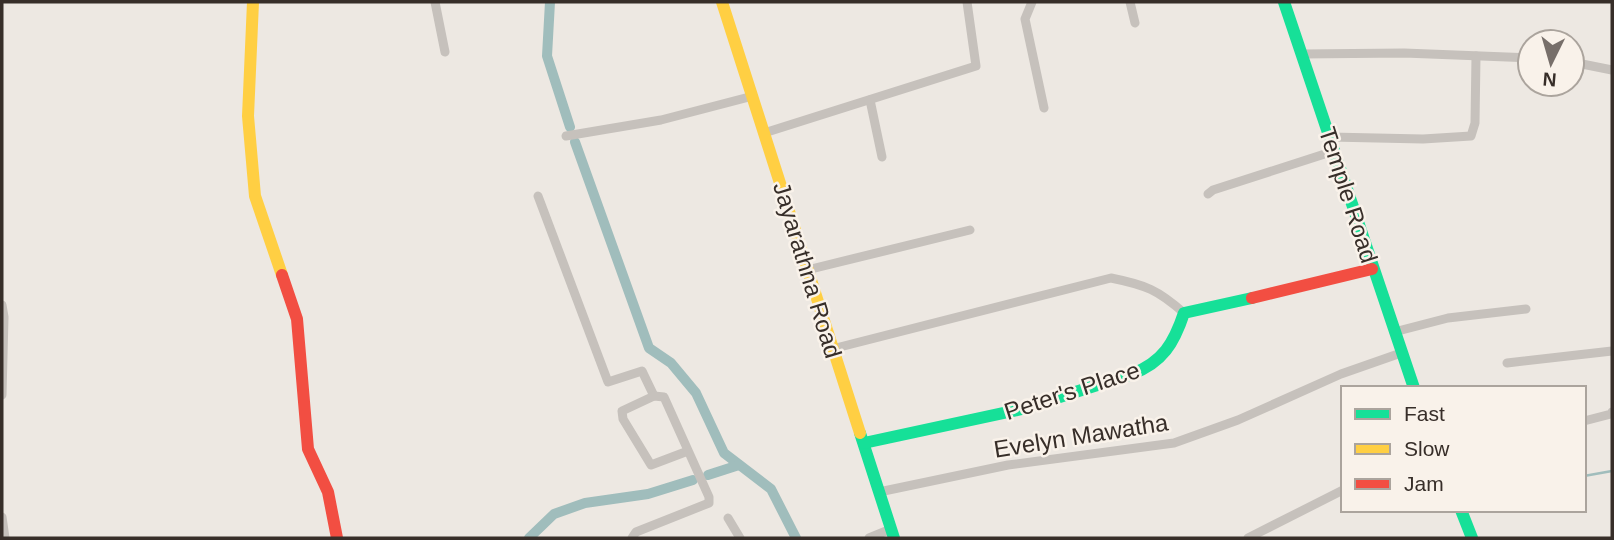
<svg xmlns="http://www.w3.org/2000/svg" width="1614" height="540" font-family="Helvetica,sans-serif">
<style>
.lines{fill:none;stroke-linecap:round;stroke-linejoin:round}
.stream{stroke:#a0bdbc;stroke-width:2.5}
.canal{stroke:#a0bdbc;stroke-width:10}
.street{stroke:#c6c1bc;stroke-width:9}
.fast{stroke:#16e098;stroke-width:12}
.slow{stroke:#ffcf43;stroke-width:12}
.jam{stroke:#f24e42;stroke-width:12}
.labels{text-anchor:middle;stroke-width:5;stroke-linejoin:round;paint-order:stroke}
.street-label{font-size:24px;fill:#372e29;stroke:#f9f2ea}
</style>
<rect width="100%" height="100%" fill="#ede8e2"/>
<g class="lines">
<polyline class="stream" points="1584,476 1612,471"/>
<g class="canal">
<polyline points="550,2 547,56 570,127"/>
<polyline points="575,142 649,348 671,363 696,393 724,453 771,489 796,538"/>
<polyline points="708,475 739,465"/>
<polyline points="529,538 554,514 585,503 648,494 693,480"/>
</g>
<g class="street">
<polyline points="435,2 445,52"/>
<polyline points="1032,2 1025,19 1044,108"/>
<polyline points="1130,2 1135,23"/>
<polyline points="1302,54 1404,53 1530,58"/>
<polyline points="1572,62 1612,70"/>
<polyline points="870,100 882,157"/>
<polyline points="764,133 976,66 967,2"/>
<polyline points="566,136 661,120 753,96"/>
<polyline points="1330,137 1423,139 1471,136 1475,123 1476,56"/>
<polyline points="1208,194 1213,190 1334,151"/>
<polyline points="538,196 608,382 642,371 654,396"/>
<polyline points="807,270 970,230"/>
<polyline points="2,305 4,317 2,395"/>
<polyline points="1394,332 1448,318 1526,309"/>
<path d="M 832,349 L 1111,278 C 1146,285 1158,290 1184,313"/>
<polyline points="1507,363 1612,351"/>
<polyline points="1584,421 1611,414 1612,412"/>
<polyline points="879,492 1008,465 1174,443 1238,420 1341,374 1401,353"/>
<polyline points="2,517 5,538"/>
<polyline points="728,518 740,538"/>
<polyline points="632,538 636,532 709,503 709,497 664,397 654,396 622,411 623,419 651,465 688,451"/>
<polyline points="869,538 891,529"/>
<polyline points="1248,538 1343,490"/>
</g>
<g class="fast">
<polyline points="1284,2 1414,388"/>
<polyline points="860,433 894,538"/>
<path d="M 864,443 L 1022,409 L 1132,374 C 1163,362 1174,343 1184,313 L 1252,298"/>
<polyline points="1461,510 1472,538"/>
</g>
<g class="slow">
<polyline points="253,2 248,116 255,196 282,275"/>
<polyline points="722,2 860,433"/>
</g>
<g class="jam">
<polyline points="282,275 297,319 308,449 328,492 337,538"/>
<polyline points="1252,298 1372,269"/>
</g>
</g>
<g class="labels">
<g class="street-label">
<text transform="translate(1348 195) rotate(72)" y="8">Temple Road</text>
<text transform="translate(807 270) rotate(73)" y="8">Jayarathna Road</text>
<text transform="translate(1072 391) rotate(-18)" y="8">Peter's Place</text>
<text transform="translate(1081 436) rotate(-9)" y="8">Evelyn Mawatha</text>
</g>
</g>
<rect width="1614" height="540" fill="none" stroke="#372e29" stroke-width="7"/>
<rect x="1341" y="386" width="245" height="126" fill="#f9f2ea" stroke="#aba49d" stroke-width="2"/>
<rect x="1355" y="409" width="35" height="10" fill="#16e098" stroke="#aba49d" stroke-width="2"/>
<text x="1404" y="421" font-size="21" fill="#372e29">Fast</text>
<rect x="1355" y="444" width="35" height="10" fill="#ffcf43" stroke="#aba49d" stroke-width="2"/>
<text x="1404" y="456" font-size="21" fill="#372e29">Slow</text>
<rect x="1355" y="479" width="35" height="10" fill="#f24e42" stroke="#aba49d" stroke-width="2"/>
<text x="1404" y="491" font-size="21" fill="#372e29">Jam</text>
<g transform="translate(1551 63) rotate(185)"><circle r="33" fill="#f9f2ea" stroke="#aba49d" stroke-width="2"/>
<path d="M0-5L12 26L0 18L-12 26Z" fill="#776f6a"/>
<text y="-10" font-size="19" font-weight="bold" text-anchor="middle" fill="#372e29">N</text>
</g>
</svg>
